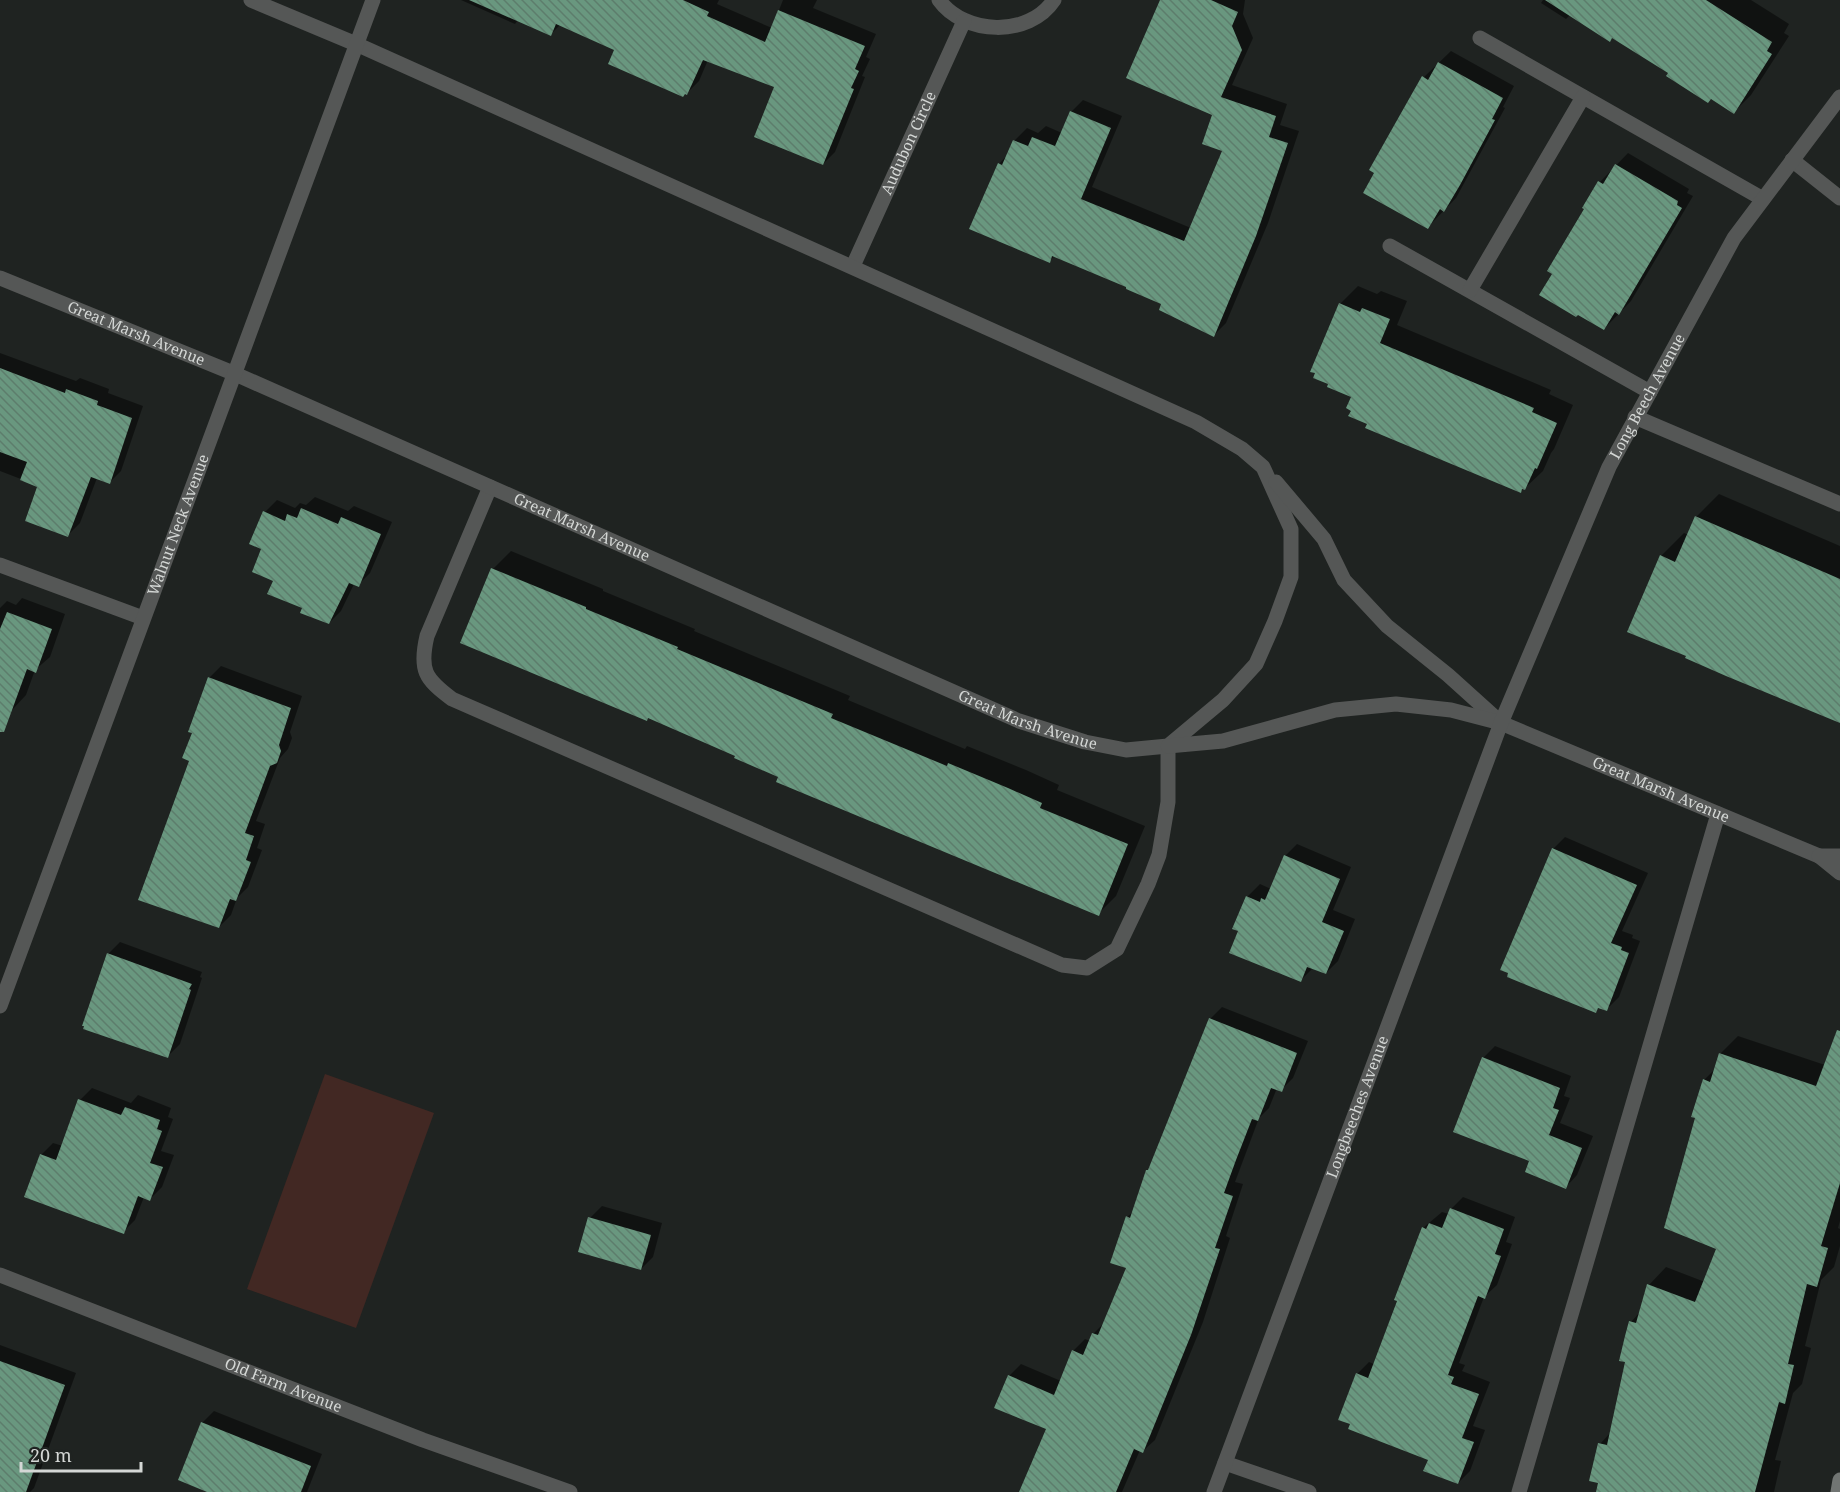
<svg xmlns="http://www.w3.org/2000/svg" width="1840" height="1492" font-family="'Noto Serif',serif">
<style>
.pitch{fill:#422823}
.shadow{fill:#0007}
.building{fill:url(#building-back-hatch)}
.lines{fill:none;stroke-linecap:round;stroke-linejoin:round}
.lane{stroke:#555756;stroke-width:15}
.street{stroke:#555756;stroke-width:15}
.secondary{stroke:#717573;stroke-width:15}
.labels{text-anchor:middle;stroke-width:6;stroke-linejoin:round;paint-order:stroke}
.street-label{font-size:15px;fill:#d4d7d5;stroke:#1f2321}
</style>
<defs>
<pattern id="building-back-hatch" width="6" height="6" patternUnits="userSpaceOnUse" patternTransform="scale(1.5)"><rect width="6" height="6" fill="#69977f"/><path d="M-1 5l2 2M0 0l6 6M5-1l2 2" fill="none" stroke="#5d7d6c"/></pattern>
</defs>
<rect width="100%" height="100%" fill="#1f2321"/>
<polygon class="pitch" points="325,1074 434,1113 356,1328 247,1289"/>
<g class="shadow">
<polygon points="461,0 719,0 717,4 772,28 783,0 817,0 813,8 876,34 866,57 870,59 862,76 865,77 835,152 823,164 776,86 708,60 699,81 687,93 616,49 561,24 550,35 518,20 515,24"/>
<polygon points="1162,0 1245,0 1243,14 1253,38 1232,85 1287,104 1280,125 1299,131 1268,223 1226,323 1214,335 1163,303 1128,286 1055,256 1049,261 999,164 1009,153 1015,140 1027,128 1038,133 1046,126 1062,133 1071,112 1083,100 1122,116 1092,187 1191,228 1224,150 1214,115"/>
<polygon points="1543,0 1751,0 1789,24 1784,33 1789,36 1751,95 1734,112 1613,36 1570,15 1566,19 1541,3"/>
<polygon points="1451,51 1514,86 1503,107 1505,108 1456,198 1428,227 1424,77"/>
<polygon points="1628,153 1689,189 1687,193 1693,196 1631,301 1604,329 1554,273 1600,182"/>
<polygon points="1358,286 1377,294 1381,291 1407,301 1397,325 1551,390 1549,394 1573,405 1554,449 1551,453 1543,471 1525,488 1521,491 1369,424 1352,410 1353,396 1340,304"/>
<polygon points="0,353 76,381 80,378 109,389 108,393 143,406 121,471 109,483 97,478 80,523 68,535 39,486 0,471"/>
<polygon points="1719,494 1840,546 1840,714 1661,556 1684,533 1689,535 1696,517"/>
<polygon points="315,497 348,511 354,506 392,522 370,573 358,585 354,584 341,611 329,623 304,608 275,581 263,548 265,512 277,500 295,508 300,503 306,505"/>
<polygon points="511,551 603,589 603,591 695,629 694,631 850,696 848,700 965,749 967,746 1026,770 1059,785 1057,790 1145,826 1116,896 1098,914 780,777 737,755 648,717 462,642 493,569"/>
<polygon points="22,598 65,614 50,657 35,670 26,695 0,723 0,608 7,601 16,605"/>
<polygon points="221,666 302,696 290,732 292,738 288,749 280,758 256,821 265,824 257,848 262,850 248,887 237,898 231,915 219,927 191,760 194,732 209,678"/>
<polygon points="1565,837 1648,873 1622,931 1633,935 1632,938 1640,941 1619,997 1607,1009 1600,1007 1595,1011 1553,849"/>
<polygon points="1297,844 1351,867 1333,910 1355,919 1338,961 1326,973 1312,969 1300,981 1240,930 1234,928 1248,896 1260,884 1271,889 1285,856"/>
<polygon points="120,942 202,972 200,977 202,978 180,1044 168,1056 108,954"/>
<polygon points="1222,1007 1308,1041 1293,1078 1281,1090 1277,1088 1269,1108 1259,1118 1235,1182 1243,1184 1226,1236 1230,1238 1203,1322 1155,1440 1143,1451 1140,1450 1122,1492 1021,1492 1048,1428 1009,1376 1021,1364 1061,1381 1073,1351 1085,1339 1090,1341 1093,1334 1106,1321 1128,1267 1127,1217 1134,1211 1210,1019"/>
<polygon points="1738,1036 1840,1070 1840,1221 1838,1228 1840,1229 1840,1246 1834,1267 1821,1280 1805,1346 1811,1348 1802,1384 1793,1393 1775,1460 1781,1461 1774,1492 1597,1492 1600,1482 1600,1444 1611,1432 1626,1361 1631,1322 1640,1312 1649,1285 1666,1267 1705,1282 1718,1248 1696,1118 1704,1080 1715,1069 1720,1054"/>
<polygon points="1495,1046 1571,1076 1564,1096 1570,1098 1560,1123 1593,1136 1577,1175 1566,1187 1483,1058"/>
<polygon points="92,1088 131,1103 138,1095 171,1108 168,1117 173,1119 161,1151 174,1155 162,1187 150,1199 144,1197 135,1220 123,1232 41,1155 53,1143 63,1146 80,1100"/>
<polygon points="1463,1197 1515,1217 1506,1242 1512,1244 1497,1285 1484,1297 1459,1363 1465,1365 1462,1371 1490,1382 1473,1426 1485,1430 1470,1471 1458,1483 1430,1459 1357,1374 1369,1362 1374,1364 1423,1228 1442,1212 1449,1214 1451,1209"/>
<polygon points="602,1206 662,1223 653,1257 641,1269 590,1218"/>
<polygon points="0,1345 76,1373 34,1488 30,1492 0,1492"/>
<polygon points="214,1411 322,1454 307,1492 211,1492 202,1423"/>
</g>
<g class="building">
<polygon points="469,0 683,0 709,12 707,16 765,42 778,10 865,46 855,69 859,71 851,88 854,89 823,165 754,137 774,87 703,60 687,95 685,94 683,97 608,64 614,50 556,24 551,36"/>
<polygon points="1160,0 1211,0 1238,12 1232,26 1242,50 1221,97 1276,116 1269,137 1288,143 1256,236 1214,337 1159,310 1161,304 1126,289 1126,287 1052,256 1050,263 969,229 998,163 1002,165 1013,140 1028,146 1032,137 1055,146 1070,111 1111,128 1081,199 1184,241 1222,151 1202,144 1212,115 1126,78"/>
<polygon points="1545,0 1706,0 1772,42 1767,51 1772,54 1734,114 1711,99 1708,103 1666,76 1668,73 1612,38 1610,42"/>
<polygon points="1438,62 1503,98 1492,119 1495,120 1460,185 1444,212 1440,209 1428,229 1363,193 1374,173 1369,170 1396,122 1422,76 1428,80"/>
<polygon points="1615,164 1678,201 1677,205 1682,208 1619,315 1615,312 1604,330 1578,315 1576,317 1539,295 1552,274 1547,271 1584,209 1582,208 1598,181 1603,184"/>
<polygon points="1339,303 1360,312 1362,308 1390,319 1380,343 1534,408 1532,412 1557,423 1537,469 1535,468 1525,490 1522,489 1521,493 1365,428 1367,424 1348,416 1351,411 1346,408 1351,397 1327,387 1328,384 1313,378 1315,373 1310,372"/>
<polygon points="0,368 65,393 66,389 98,401 97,405 132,418 110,484 91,477 68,537 25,521 37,487 20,480 27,462 0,452"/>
<polygon points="301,508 338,524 341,517 381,534 359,587 349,583 329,624 300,613 302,608 267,594 273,581 252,572 261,549 249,544 263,511 285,521 287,514 297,518"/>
<polygon points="1695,516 1840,579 1840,723 1726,676 1685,658 1686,656 1627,632 1660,555 1675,562"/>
<polygon points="491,568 586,607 586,609 678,647 677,649 833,714 831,718 947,766 948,763 1008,788 1042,803 1040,808 1128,844 1099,916 776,782 778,777 734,758 735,756 648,718 647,721 460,643"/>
<polygon points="7,612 52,629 36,673 27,669 4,732 0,732 0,629"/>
<polygon points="208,677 291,708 279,745 281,751 277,763 270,766 245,833 254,836 246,860 251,862 236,901 230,899 219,928 138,900 189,761 182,758 192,733 188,732"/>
<polygon points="1552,848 1637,885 1611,943 1622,947 1621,950 1629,953 1607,1011 1598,1008 1596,1013 1507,977 1508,973 1500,970"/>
<polygon points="1284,855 1340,879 1322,922 1344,931 1326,974 1307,967 1301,982 1229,953 1238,931 1232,929 1246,896 1260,902 1261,898 1265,900"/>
<polygon points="107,953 192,984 189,989 191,990 168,1058 83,1029 84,1026 82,1026"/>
<polygon points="1209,1018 1297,1053 1282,1092 1271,1088 1258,1121 1252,1119 1236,1160 1224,1193 1233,1196 1215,1248 1220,1249 1191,1335 1143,1453 1134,1449 1116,1492 1019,1492 1046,1429 994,1408 1008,1375 1054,1395 1072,1350 1083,1355 1092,1333 1098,1335 1126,1268 1110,1263 1126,1216 1130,1218 1146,1170 1148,1170"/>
<polygon points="1837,1030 1840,1031 1840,1183 1821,1246 1828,1248 1817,1287 1807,1284 1788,1364 1794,1365 1785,1404 1779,1402 1755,1492 1596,1492 1598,1483 1589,1481 1598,1443 1607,1445 1625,1362 1619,1361 1625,1336 1629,1321 1636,1323 1647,1284 1695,1302 1716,1249 1664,1228 1695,1118 1691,1117 1703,1079 1710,1082 1719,1053 1816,1086"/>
<polygon points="1482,1057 1560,1088 1553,1108 1559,1110 1549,1135 1582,1148 1566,1189 1525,1172 1529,1161 1453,1132"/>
<polygon points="78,1099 121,1115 125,1107 160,1120 157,1129 162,1131 150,1163 163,1167 150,1201 138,1196 124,1234 24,1197 40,1154 56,1160"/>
<polygon points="1450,1208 1504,1229 1495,1254 1501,1256 1485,1299 1478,1296 1448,1375 1454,1377 1451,1384 1479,1394 1462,1438 1474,1442 1458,1484 1423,1471 1428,1460 1348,1429 1350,1424 1338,1420 1356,1373 1368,1378 1397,1301 1394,1300 1422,1227 1426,1229 1429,1223 1442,1228"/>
<polygon points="588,1217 651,1235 641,1270 578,1252"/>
<polygon points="0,1361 65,1385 26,1492 0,1492"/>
<polygon points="201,1422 311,1466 301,1492 207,1492 178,1480"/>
</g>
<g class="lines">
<g class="lane">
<polyline points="1480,38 1763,199"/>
<polyline points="1792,160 1840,198"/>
<polyline points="1390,246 1650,392"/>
<polyline points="1470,290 1583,97"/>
<polyline points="1635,417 1840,504"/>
<path d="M 490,487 L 427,636 C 419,670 425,679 452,699 L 1062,965 L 1087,968 L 1117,949 L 1148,884 L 1159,855 L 1168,802 L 1168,746"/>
<polyline points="0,565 143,618"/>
<polyline points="1225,1463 1309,1492"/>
<polyline points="1519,1492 1718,814"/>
</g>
<g class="street">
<path d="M 939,0 C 964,35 1029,38 1054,0"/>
<path id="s1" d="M 853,266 L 964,21"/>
<path id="s2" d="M 0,278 L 233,373 L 1019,721 L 1085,742 L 1126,750 L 1168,746 L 1223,700 L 1256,664 L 1275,621 L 1291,577 L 1291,529 L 1263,467 L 1242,449 L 1196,422 L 356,44 L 251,0"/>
<polyline points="1276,482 1324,539 1344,580 1387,626 1448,675 1499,721"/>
<path id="s3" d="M 1168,746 L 1223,741 L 1335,710 L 1396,704 L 1451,710 L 1501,723 L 1819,856"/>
<polyline points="1840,856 1819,856 1840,873"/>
<path id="s4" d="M 0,1006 L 373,0"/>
<path id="s5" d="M 0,1275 L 423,1440 L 570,1492"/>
<path id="s6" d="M 1214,1492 L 1501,723 L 1609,467 L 1734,238 L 1840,97"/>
</g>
<polyline class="secondary" points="1838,1492 1840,1480"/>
</g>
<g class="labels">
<g class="street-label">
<text dy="5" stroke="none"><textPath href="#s1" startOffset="135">Audubon Circle</textPath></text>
<text dy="5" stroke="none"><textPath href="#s2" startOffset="147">Great Marsh Avenue</textPath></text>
<text dy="5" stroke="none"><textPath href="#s6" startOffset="1179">Long Beech Avenue</textPath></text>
<text dy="5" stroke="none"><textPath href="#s4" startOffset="513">Walnut Neck Avenue</textPath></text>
<text dy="5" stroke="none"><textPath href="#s2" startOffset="633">Great Marsh Avenue</textPath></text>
<text dy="5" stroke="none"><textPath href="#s2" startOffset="1119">Great Marsh Avenue</textPath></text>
<text dy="5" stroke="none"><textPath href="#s3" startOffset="513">Great Marsh Avenue</textPath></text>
<text dy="5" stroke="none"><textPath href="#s6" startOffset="411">Longbeeches Avenue</textPath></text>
<text dy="5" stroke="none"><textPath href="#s5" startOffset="304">Old Farm Avenue</textPath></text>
</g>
</g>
<path d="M21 1462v9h120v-9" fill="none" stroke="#d4d7d5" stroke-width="3"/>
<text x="30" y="1462" font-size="18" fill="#d4d7d5" stroke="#1f2321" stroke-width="4.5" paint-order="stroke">20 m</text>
</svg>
